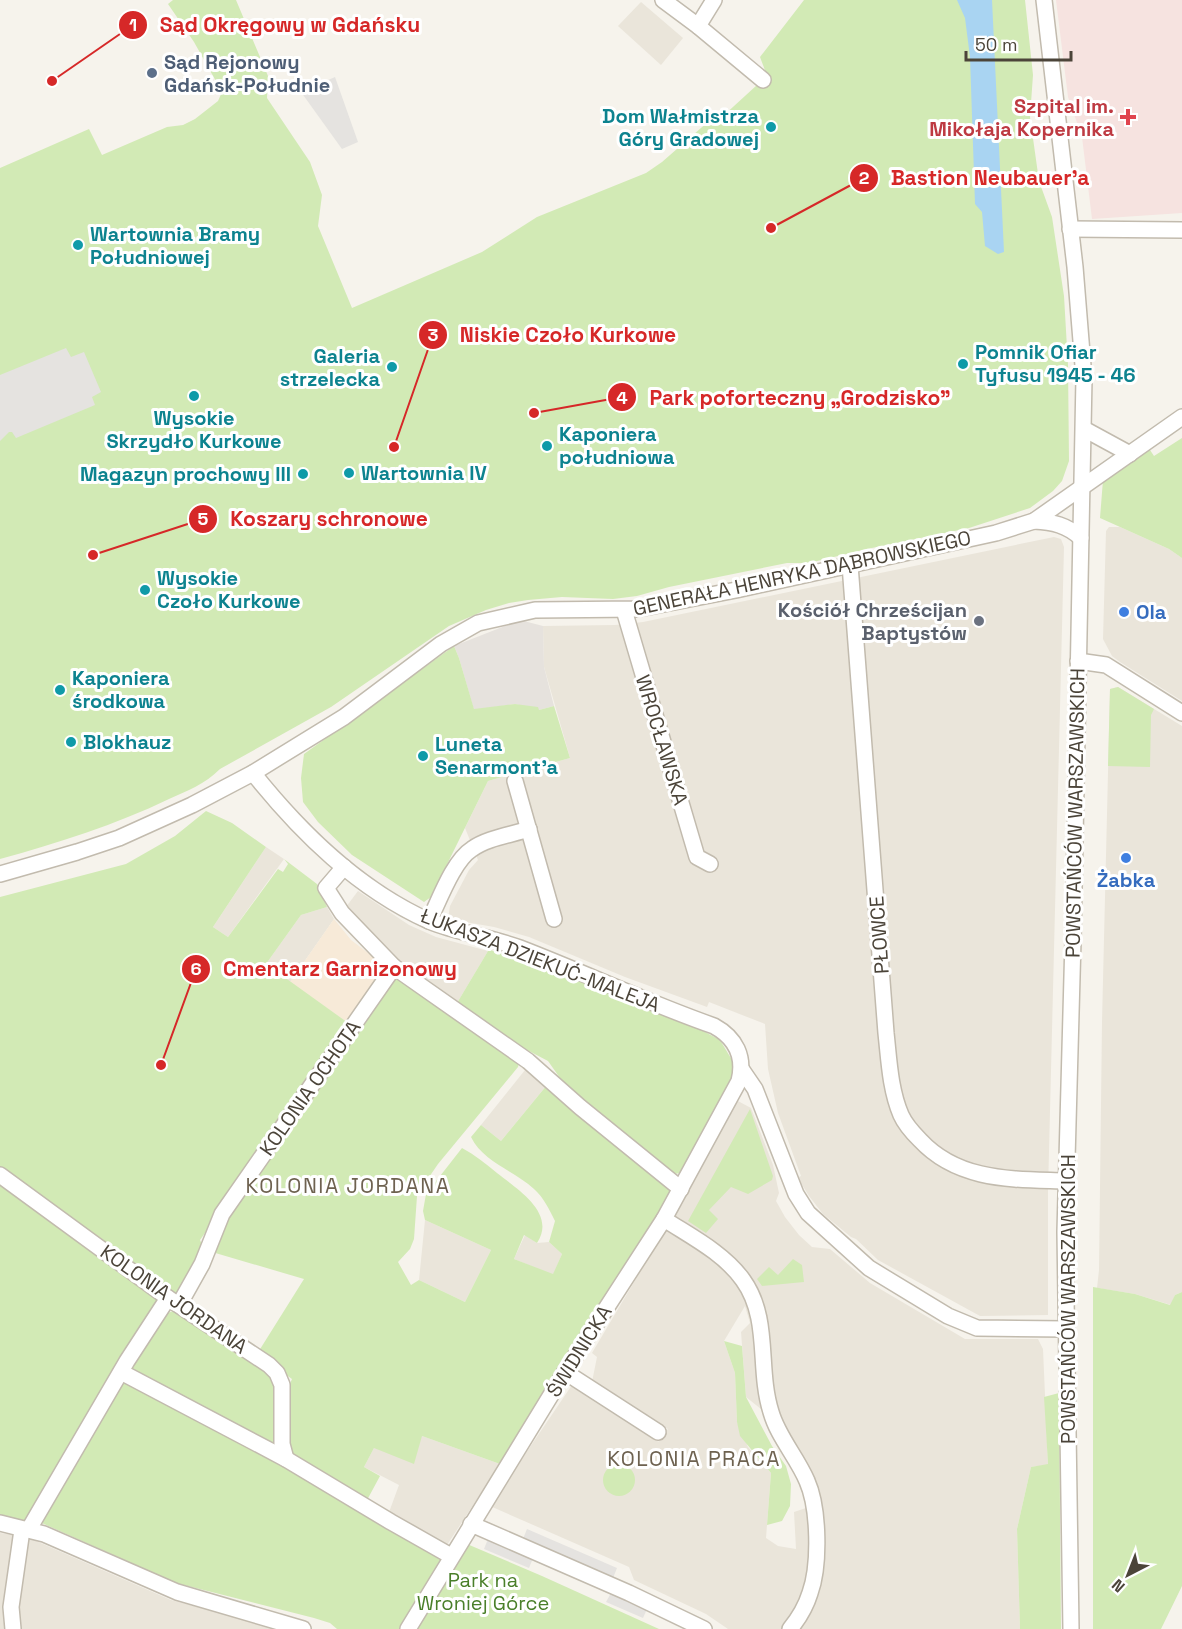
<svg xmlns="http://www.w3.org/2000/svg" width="1182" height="1629" font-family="'Space Grotesk',sans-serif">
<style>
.residential{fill:#eae5da;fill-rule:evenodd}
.commercial{fill:#f7ead8}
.industrial{fill:#e6e2dd}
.medical{fill:#f6e3e0}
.green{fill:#d2eab5}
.parking{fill:#e5e3e0}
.water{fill:#a9d4f2}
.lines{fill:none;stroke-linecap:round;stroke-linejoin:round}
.minor-casing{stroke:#c2bbae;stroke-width:18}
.minor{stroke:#fff;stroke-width:15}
.service-dot{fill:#5c6f8a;stroke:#fff;stroke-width:2}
.health-dot{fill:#e0444e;stroke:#fff;stroke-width:2}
.culture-dot{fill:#0f9aa8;stroke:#fff;stroke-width:2}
.shop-dot{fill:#3f7fe0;stroke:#fff;stroke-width:2}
.worship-dot{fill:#6b7280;stroke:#fff;stroke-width:2}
.labels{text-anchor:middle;stroke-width:6;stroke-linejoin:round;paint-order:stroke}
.service-label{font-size:20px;font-weight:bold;fill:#4e5e75;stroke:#fff;text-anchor:start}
.health-label{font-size:20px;font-weight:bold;fill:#be3a42;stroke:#fff;text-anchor:end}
.culture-label{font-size:20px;font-weight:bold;fill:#0d838f;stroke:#fff;text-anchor:start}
.street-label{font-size:20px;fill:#4b4439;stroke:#fff}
.worship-label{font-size:20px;font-weight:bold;fill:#5b616d;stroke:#fff;text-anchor:end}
.shop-label{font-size:20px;font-weight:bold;fill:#366cbe;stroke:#fff;text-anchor:start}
.park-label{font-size:20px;fill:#4a7f2a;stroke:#fff}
.neighbourhood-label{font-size:21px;letter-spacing:1.5px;fill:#6e6250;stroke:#fff}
.leader{fill:none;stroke:#d62828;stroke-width:2}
.callout-dot{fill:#d62828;stroke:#fff;stroke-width:2}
.mark-label{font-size:18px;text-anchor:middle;font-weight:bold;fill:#fff}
.callout-label{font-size:21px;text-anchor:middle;font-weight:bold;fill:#d62828;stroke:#fff;stroke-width:6;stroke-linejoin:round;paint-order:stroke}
</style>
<rect width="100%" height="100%" fill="#f6f3ec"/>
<g class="residential">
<polygon points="641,2 683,38 661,65 618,26"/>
<polygon points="1109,527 1120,527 1169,549 1182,558 1182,701 1120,662 1112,656 1103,639 1106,531"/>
<polygon points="1054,537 1061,539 1064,547 1048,1192 1048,1315 980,1316 878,1260 856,1239 851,1237 823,1214 809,1196 801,1183 799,1177 801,1176 778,1113 768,1069 765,1024 709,1002 707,1007 625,977 529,937 494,927 448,919 450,906 469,870 478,860 465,828 488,781 570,758 544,667 543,626 615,625 643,622"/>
<polygon points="1118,687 1182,726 1182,1292 1175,1295 1171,1305 1135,1294 1097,1288 1099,1270 1102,1022 1110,689"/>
<polygon points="266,847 284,859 228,937 213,927"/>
<polygon points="358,891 409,925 436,937 488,951 457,1003 395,959 394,954 346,907"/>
<polygon points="327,907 334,919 290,982 266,964 301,915"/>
<polygon points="525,1070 528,1070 547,1085 501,1141 481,1125"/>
<path d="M 736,1100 L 751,1108 L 773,1165 L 779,1193 L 776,1201 L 785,1217 L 799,1235 L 812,1247 L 830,1249 L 870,1283 L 965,1339 L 1038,1339 L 1043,1349 L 1048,1465 L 1031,1467 L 1017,1529 L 1020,1629 L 728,1629 L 706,1614 L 634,1580 L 629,1567 L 490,1506 L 572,1385 L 656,1437 L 658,1442 L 668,1429 L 592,1382 L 597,1357 L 592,1353 L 682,1201 ZM 745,1306 L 750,1323 L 741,1332 L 746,1397 L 761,1409 L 769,1432 L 796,1476 L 803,1495 L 806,1508 L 794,1512 L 796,1549 L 778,1546 L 766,1538 L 771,1473 L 748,1447 L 737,1422 L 735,1373 L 724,1341 Z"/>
<polygon points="425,1220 491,1250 465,1302 419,1280"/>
<polygon points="525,1235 537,1243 549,1242 562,1254 553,1275 514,1259"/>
<polygon points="422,1436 500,1464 445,1548 388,1515 399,1485 364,1467 374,1448"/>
<polygon points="0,1533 27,1537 171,1600 281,1629 0,1629"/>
</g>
<polygon class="commercial" points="334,919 351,940 384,965 385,971 351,1025 290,982"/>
<polygon class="industrial" points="520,620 543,626 544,667 554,706 539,710 515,704 474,710 459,658 454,646"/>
<polygon class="medical" points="1056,0 1182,0 1182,213 1092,219 1082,137 1068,97"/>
<g class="green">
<path d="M 173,0 L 236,0 L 268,76 L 267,98 L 310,162 L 322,195 L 318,226 L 352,308 L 482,252 L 537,217 L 646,173 L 662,162 L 717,114 L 722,117 L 757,85 L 766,73 L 760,57 L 804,0 L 1025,0 L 1033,75 L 1030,117 L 1039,181 L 1052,217 L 1064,296 L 1068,365 L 1069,461 L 1062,481 L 1053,491 L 1030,508 L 969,528 L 867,549 L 809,563 L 787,563 L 669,587 L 637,596 L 613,599 L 562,597 L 528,600 L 509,603 L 486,610 L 449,626 L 331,707 L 220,769 C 205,784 187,791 169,799 C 115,825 58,843 0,859 L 0,168 L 89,129 L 102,155 L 167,127 L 183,125 L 195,119 L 218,101 L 222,92 L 194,42 L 168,4 Z"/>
<polygon points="1182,438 1182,558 1169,549 1100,518 1103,480 1146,450 1150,450 1154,456"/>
<polygon points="454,646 459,658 474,709 515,704 538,707 539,710 554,706 570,758 488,781 431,897 424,902 352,855 318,822 303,802 301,778 304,754"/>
<polygon points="1118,687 1154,709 1151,715 1150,767 1108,766 1110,689"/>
<polygon points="206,811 232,823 266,847 213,927 228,937 278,869 283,872 288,864 284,859 317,884 327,907 301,915 266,964 351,1025 235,1191 227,1193 222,1199 222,1209 200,1240 204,1249 178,1299 166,1290 27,1520 17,1521 0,1515 0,897 126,864 175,836"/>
<polygon points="487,949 530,962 694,1026 720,1040 732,1060 732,1080 682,1173 673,1174 572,1095 548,1061 504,1038 457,1003 488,951"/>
<path d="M 396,973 L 519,1063 L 518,1067 L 438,1164 L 421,1189 L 417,1196 L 414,1239 L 410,1249 L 398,1262 L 411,1285 L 419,1280 L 465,1302 L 491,1250 L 425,1220 L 423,1211 L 426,1194 L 462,1148 C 475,1155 486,1164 497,1173 C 517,1189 557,1213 537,1243 L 524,1235 L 514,1259 L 553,1274 L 562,1254 L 549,1242 L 555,1221 C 549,1209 544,1198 534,1189 C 515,1171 483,1162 471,1137 L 481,1125 L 501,1141 L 547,1085 L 673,1189 L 500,1464 L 422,1436 L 414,1464 L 374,1448 L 364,1467 L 380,1476 L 366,1502 L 289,1457 L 289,1386 L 292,1379 L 257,1354 L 304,1279 L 212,1252 L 219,1227 Z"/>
<polygon points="750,1109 773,1176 772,1180 748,1194 731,1187 709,1210 718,1219 706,1233 688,1221"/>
<polygon points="793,1259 802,1265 804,1282 762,1286 757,1279 769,1267 778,1275"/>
<polygon points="1093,1287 1135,1294 1170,1305 1175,1295 1182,1292 1182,1586 1161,1629 1093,1629"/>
<polygon points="173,1311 182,1311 275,1378 281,1453 128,1369 163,1315"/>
<polygon points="724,1341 742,1346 746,1397 772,1446 786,1466 791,1484 790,1506 782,1521 767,1525 771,1473 740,1436 737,1422 735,1373"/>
<polygon points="123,1375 443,1555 400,1629 337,1629 330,1623 314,1618 176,1583 35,1520"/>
<polygon points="1059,1393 1061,1629 1020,1629 1017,1529 1031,1467 1048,1464 1044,1397"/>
<circle cx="619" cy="1480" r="16"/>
<polygon points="467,1544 542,1576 659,1629 418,1629"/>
</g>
<g class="parking">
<polygon points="335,77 358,142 342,149 301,92"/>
<polygon points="66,348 71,357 84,352 101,392 92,397 95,405 16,438 12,432 9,432 0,441 0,375"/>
<polygon points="527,1529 617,1568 613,1578 523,1539"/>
<polygon points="488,1539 533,1558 529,1568 484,1549"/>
<polygon points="611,1593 647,1609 643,1618 606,1602"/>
</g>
<polygon class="water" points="957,0 992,0 1004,252 998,254 985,246 982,212 975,204 970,57 965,18"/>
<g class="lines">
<defs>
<g id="minor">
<polyline points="663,0 698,26 763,80"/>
<polyline points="1044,0 1075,267 1084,378 1073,940 1065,1232 1071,1629"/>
<polyline points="698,26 714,0"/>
<polyline points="1070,229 1182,230"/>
<polyline points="1084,429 1130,454"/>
<path d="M 1034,521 C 1053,522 1067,525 1081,538"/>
<path d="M 850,565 L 886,1033 C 889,1060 890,1089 901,1115 C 905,1124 913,1133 920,1140 C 959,1182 1014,1179 1066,1181"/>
<polyline points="624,610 697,857 710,864"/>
<polyline points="1078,661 1106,665 1182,713"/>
<path d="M 253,773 C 301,833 358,889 429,921 C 458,933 490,937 520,948 C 585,973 648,1003 714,1026 C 736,1038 745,1057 739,1081 L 664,1219 L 565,1372 L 408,1629"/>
<polyline points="515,781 554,919"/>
<polyline points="344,867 326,888 342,913 394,967 528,1061 580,1107 681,1189"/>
<polyline points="0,874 77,852 119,838 192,805 253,773 344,717 441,644 478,623 535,610 638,609 736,590 996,533 1034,521 1182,417"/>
<path d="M 429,921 C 439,901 453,861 472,849 C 487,838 511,835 529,829"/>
<polyline points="742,1070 755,1089 796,1194 808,1213 869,1268 948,1316 977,1328 1066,1329"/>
<polyline points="0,1175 168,1298 269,1365 277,1373 282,1385 282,1444 286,1459"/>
<path d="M 664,1219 C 690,1236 724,1253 743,1280 C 771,1319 757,1368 771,1412 C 778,1437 797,1457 807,1481 C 819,1508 820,1565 810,1593 C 806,1606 799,1618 790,1629"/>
<polyline points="179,1305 202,1264 222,1214 394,967"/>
<polyline points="121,1372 286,1459 391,1522 451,1556"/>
<polyline points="565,1372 658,1432"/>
<polyline points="0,1523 44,1534 177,1592 303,1629"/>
<polyline points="471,1524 629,1593 704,1629"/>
<polyline points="29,1529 127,1361 168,1298"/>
<polyline points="13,1629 11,1607 22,1530"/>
</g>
</defs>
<use href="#minor" class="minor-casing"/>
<use href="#minor" class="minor"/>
</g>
<circle class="service-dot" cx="152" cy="73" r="6"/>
<path class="health-dot" d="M1125 108h6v6h6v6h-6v6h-6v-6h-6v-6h6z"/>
<g class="culture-dot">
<circle cx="771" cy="127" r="6"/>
<circle cx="78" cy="245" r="6"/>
<circle cx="963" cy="364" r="6"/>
<circle cx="392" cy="367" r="6"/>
<circle cx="194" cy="396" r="6"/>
<circle cx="547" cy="446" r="6"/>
<circle cx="349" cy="473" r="6"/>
<circle cx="303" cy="474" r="6"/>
<circle cx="145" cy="590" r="6"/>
<circle cx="60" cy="690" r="6"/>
<circle cx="71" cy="742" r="6"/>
<circle cx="423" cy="756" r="6"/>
</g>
<g class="shop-dot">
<circle cx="1124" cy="612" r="6"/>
<circle cx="1126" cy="858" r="6"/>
</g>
<circle class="worship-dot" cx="979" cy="621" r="6"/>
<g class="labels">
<g class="service-label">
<text x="164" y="69">Sąd Rejonowy<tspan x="164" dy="23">Gdańsk-Południe</tspan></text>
</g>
<g class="health-label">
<text x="1114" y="113">Szpital im.<tspan x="1114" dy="23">Mikołaja Kopernika</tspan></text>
</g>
<g class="culture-label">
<text x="759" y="123" text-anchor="end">Dom Wałmistrza<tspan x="759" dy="23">Góry Gradowej</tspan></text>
<text x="90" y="241">Wartownia Bramy<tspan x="90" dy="23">Południowej</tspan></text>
<text x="975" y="359">Pomnik Ofiar<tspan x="975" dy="23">Tyfusu 1945 - 46</tspan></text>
<text x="380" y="363" text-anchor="end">Galeria<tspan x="380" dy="23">strzelecka</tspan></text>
<text x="194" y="425" text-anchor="middle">Wysokie<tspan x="194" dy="23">Skrzydło Kurkowe</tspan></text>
<text x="559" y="441">Kaponiera<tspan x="559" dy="23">południowa</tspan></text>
<text x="361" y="480">Wartownia IV</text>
<text x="291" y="481" text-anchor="end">Magazyn prochowy III</text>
<text x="157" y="585">Wysokie<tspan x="157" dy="23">Czoło Kurkowe</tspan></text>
<text x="72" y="685">Kaponiera<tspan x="72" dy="23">środkowa</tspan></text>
<text x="83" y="749">Blokhauz</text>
<text x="435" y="751">Luneta<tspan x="435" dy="23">Senarmont'a</tspan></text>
</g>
<g class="street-label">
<text transform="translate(802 573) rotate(-12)" y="7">GENERAŁA HENRYKA DĄBROWSKIEGO</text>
<text transform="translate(662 740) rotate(73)" y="7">WROCŁAWSKA</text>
<text transform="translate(1075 813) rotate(-89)" y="7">POWSTAŃCÓW WARSZAWSKICH</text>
<text transform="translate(879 935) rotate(-94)" y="7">PŁOWCE</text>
<text transform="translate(540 960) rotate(21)" y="7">ŁUKASZA DZIEKUĆ-MALEJA</text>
<text transform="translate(310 1088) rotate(-55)" y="7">KOLONIA OCHOTA</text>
<text transform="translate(174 1299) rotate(35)" y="7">KOLONIA JORDANA</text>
<text transform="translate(1068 1299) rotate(-90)" y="7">POWSTAŃCÓW WARSZAWSKICH</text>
<text transform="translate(579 1351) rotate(-58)" y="7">ŚWIDNICKA</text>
</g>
<g class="worship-label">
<text x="967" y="617">Kościół Chrześcijan<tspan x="967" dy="23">Baptystów</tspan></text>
</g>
<g class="shop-label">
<text x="1136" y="619">Ola</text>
<text x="1126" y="887" text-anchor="middle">Żabka</text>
</g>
<g class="park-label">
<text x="483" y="1587">Park na<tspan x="483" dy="23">Wroniej Górce</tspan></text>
</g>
<g class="neighbourhood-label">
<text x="348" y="1193">KOLONIA JORDANA</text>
<text x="694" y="1466">KOLONIA PRACA</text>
</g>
</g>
<path class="leader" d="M52 81L133 25M771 228L864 178M394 447L433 335M534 413L622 397M93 555L203 519M161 1065L196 969"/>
<g class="callout-dot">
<circle cx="52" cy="81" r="6"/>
<circle cx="771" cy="228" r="6"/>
<circle cx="394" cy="447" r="6"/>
<circle cx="534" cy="413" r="6"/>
<circle cx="93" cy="555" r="6"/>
<circle cx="161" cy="1065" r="6"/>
<circle cx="133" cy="25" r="15"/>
<circle cx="864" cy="178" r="15"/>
<circle cx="433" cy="335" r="15"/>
<circle cx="622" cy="397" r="15"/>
<circle cx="203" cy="519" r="15"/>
<circle cx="196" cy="969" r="15"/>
</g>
<g class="mark-label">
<text x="133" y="31">1</text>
<text x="864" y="184">2</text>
<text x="433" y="341">3</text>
<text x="622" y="404">4</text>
<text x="203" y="525">5</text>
<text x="196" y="975">6</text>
</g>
<g class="callout-label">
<text x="290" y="32">Sąd Okręgowy w Gdańsku</text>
<text x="990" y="185">Bastion Neubauer'a</text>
<text x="568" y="342">Niskie Czoło Kurkowe</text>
<text x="800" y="405">Park poforteczny „Grodzisko”</text>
<text x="329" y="526">Koszary schronowe</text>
<text x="340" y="976">Cmentarz Garnizonowy</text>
</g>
<g transform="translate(1128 1575) rotate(222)" stroke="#ffffff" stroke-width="4.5" paint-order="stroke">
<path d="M0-4.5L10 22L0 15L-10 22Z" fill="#4b4439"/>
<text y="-9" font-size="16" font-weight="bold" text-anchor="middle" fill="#4b4439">N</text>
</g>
<path d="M966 51v9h105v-9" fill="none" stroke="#4b4439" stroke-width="3"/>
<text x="975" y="51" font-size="18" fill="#4b4439" stroke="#ffffff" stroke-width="4.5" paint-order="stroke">50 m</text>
</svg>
